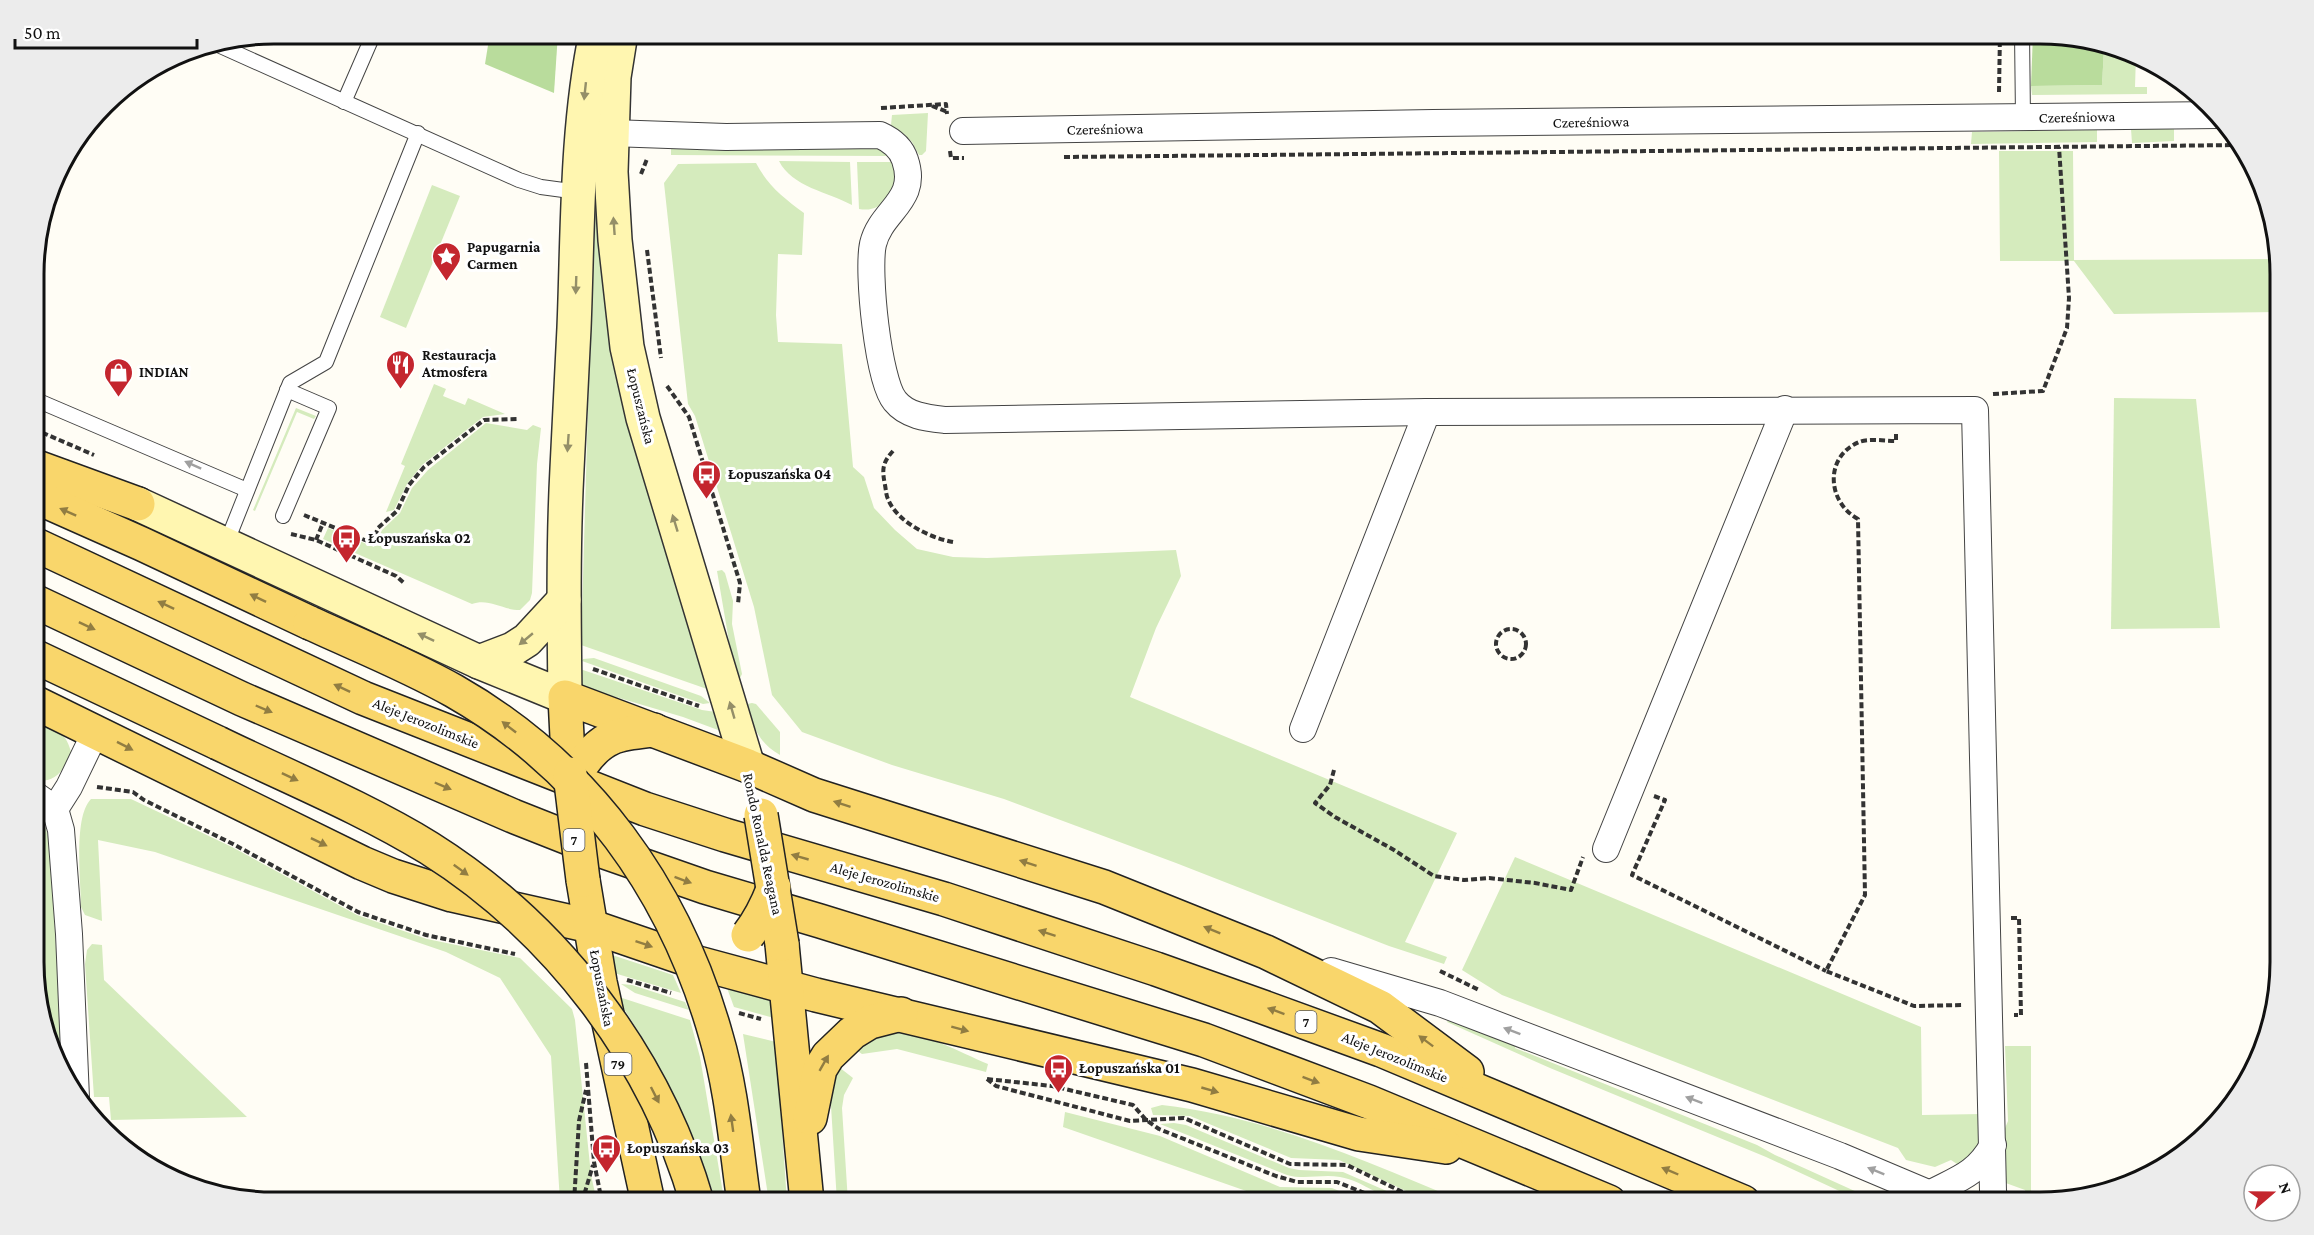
<svg xmlns="http://www.w3.org/2000/svg" width="2314" height="1235" font-family="'Crimson Pro',serif">
<style>
.green{fill:#d5ebbd}
.forest{fill:#b9dc9c}
.lines{fill:none;stroke-linecap:round;stroke-linejoin:round}
.service-casing{stroke:#444;stroke-width:16}
.minor-casing{stroke:#444;stroke-width:28}
.secondary-casing{stroke:#333;stroke-width:36}
.primary-casing{stroke:#222;stroke-width:36}
.path{stroke:#333;stroke-width:4;stroke-dasharray:6 3;stroke-linecap:butt}
.service{stroke:#fff;stroke-width:14}
.minor{stroke:#fff;stroke-width:26}
.secondary{stroke:#fff6b0;stroke-width:33}
.primary{stroke:#f9d66b;stroke-width:33}
.primary-bridge-casing{stroke:#222;stroke-width:36;stroke-linecap:butt}
.primary-bridge{stroke:#f9d66b;stroke-width:33}
.oneway{fill:#948f68}
.oneway2{fill:#a0a0a0}
.oneway3{fill:#917d42}
.labels{text-anchor:middle;stroke-width:6;stroke-linejoin:round;paint-order:stroke}
.shield{fill:#fff;stroke:#585858;stroke-width:1.5}
.shield-label{font-size:14px;font-weight:bold;fill:#111}
.street-label{font-size:15px;fill:#111;stroke:#fff}
.poi-label{font-size:15px;font-weight:bold;fill:#111;stroke:#fff;text-anchor:start}
.rim{fill:none;stroke:#111;stroke-width:3}
</style>
<rect width="100%" height="100%" fill="#fffdf5"/>
<g class="green">
<polygon points="2104,48 2136,55 2135,87 2147,87 2147,94 2032,95 2031,86 2102,85"/>
<polygon points="928,113 926,151 922,155 919,155 912,142 904,134 893,128 891,125 892,115"/>
<polygon points="2174,128 2174,141 2132,143 2131,129"/>
<polygon points="2097,130 2097,142 1971,144 1972,132"/>
<polygon points="877,146 892,156 671,155 671,149"/>
<polygon points="1999,151 2073,151 2074,260 2279,259 2279,312 2114,314 2074,261 2000,261"/>
<path d="M 779,161 L 850,162 L 852,205 C 828,192 792,187 779,161 Z"/>
<path d="M 857,162 L 897,162 L 900,178 C 889,195 883,213 859,209 Z"/>
<path d="M 756,163 C 768,186 784,198 804,213 L 802,255 L 778,254 L 776,315 L 778,342 L 842,344 L 853,467 L 864,477 L 874,508 L 895,530 L 917,549 L 953,557 L 987,558 L 1176,550 L 1181,576 L 1156,628 L 1130,697 L 1457,833 L 1405,942 L 1447,957 L 1444,964 L 1389,946 L 1176,863 L 1004,799 L 892,765 L 802,732 L 772,695 L 754,607 L 695,416 L 688,404 L 664,183 L 678,164 Z"/>
<polygon points="595,171 709,688 707,689 581,645"/>
<polygon points="432,185 460,196 406,328 380,317"/>
<polygon points="434,384 446,389 443,396 465,405 468,398 505,414 483,417 422,465 407,484 394,510 386,512 405,466 401,464"/>
<polygon points="2114,398 2196,399 2220,628 2111,629"/>
<polygon points="296,408 316,416 314,419 297,412 255,511 253,510"/>
<path d="M 486,423 L 527,430 L 533,425 L 541,428 L 537,464 L 532,593 L 530,600 L 520,610 C 502,610 489,598 472,604 L 323,539 L 328,528 L 374,547 L 382,530 L 400,513 L 412,488 L 428,470 Z"/>
<polygon points="722,570 725,573 733,601 732,624 742,674 739,680 730,647 717,571"/>
<polygon points="594,658 701,696 710,703 703,704 582,661 583,659"/>
<polygon points="580,669 702,710 716,712 721,729 718,730 683,717 579,686"/>
<path d="M 752,703 L 756,704 L 780,732 L 780,755 C 759,743 753,728 747,704 Z"/>
<path d="M 35,718 C 55,729 67,731 72,756 C 64,769 52,787 35,778 Z"/>
<path d="M 91,799 L 131,799 L 232,847 L 357,915 L 427,939 L 520,958 L 572,1009 L 575,1020 L 591,1175 L 597,1202 L 560,1202 L 551,1056 L 500,978 L 446,952 L 294,900 L 155,852 L 98,840 L 102,921 L 85,915 L 81,907 C 81,882 73,817 91,799 Z"/>
<polygon points="35,815 45,826 50,843 61,1038 59,1043 55,1045 40,1007 35,902"/>
<path d="M 1515,857 L 1921,1027 L 1922,1115 L 1982,1114 C 1982,1144 1985,1147 1960,1166 L 1951,1160 L 1935,1167 L 1906,1160 L 1898,1148 L 1502,995 L 1462,970 Z"/>
<polygon points="92,944 102,945 104,980 247,1117 111,1120 109,1097 94,1097 85,964 87,950"/>
<polygon points="612,955 673,975 681,993 614,973 609,956"/>
<polygon points="621,984 632,985 685,1002 689,1010 635,993"/>
<polygon points="727,988 773,1000 774,1018 734,1007"/>
<path d="M 619,997 L 690,1020 L 700,1057 L 723,1193 L 714,1196 C 692,1127 661,1064 620,1003 Z"/>
<polygon points="1449,1018 1516,1044 1515,1048 1757,1145 1775,1155 1879,1202 1863,1202 1766,1157 1550,1068 1447,1022"/>
<path d="M 893,1032 C 925,1032 959,1052 988,1064 L 986,1072 L 897,1049 L 862,1054 L 852,1047 L 858,1042 Z"/>
<polygon points="743,1034 776,1042 787,1202 769,1202"/>
<polygon points="2005,1046 2031,1046 2031,1202 2027,1202 2025,1190 2003,1182 2003,1133 2008,1121"/>
<polygon points="835,1064 853,1078 844,1095 842,1108 848,1202 837,1202 831,1106 824,1106"/>
<path d="M 1162,1105 C 1269,1117 1367,1162 1465,1202 L 1430,1202 L 1339,1160 L 1291,1158 L 1190,1116 L 1153,1115 L 1151,1108 Z"/>
<polygon points="1065,1112 1160,1136 1280,1187 1332,1188 1366,1202 1278,1202 1063,1127"/>
<path d="M 1174,1123 L 1186,1125 L 1289,1168 L 1299,1170 L 1343,1172 L 1412,1202 C 1382,1202 1365,1181 1340,1177 C 1322,1174 1304,1180 1287,1175 L 1160,1124 Z"/>
</g>
<g class="forest">
<polygon points="490,33 558,33 554,93 485,64"/>
<polygon points="2033,33 2041,33 2104,48 2102,85 2031,86"/>
</g>
<g class="lines">
<defs>
<g id="service">
<polyline points="2022,33 2023,118"/>
<polyline points="216,44 519,180 541,187 578,192"/>
<polyline points="344,102 374,33"/>
<polyline points="34,399 247,490"/>
<polyline points="283,516 329,408 287,390"/>
<polyline points="226,544 290,383 326,362 418,133"/>
</g>
<g id="minor">
<polyline points="963,131 1433,123 2219,115"/>
<path d="M 611,133 L 726,137 L 880,135 C 891,140 901,147 905,160 C 919,201 881,210 873,244 C 867,271 878,381 895,401 C 907,416 927,418 945,420 L 1427,412 L 1975,410 L 1993,1191 L 1995,1202"/>
<polyline points="1303,729 1427,412"/>
<polyline points="35,795 55,809 61,830 69,934 76,1098"/>
<polyline points="55,809 69,787 96,731"/>
<polyline points="1606,849 1785,409"/>
<polyline points="1331,971 1440,1003 1840,1156 1949,1202"/>
<path d="M 1931,1193 C 1958,1179 1977,1174 1993,1145"/>
</g>
<g id="secondary">
<polyline points="621,33 614,77 611,172 615,240 627,347 643,418 748,766"/>
<path d="M 138,504 L 479,662 L 565,697 C 564,621 563,545 567,469 C 569,422 572,375 574,328 C 578,229 576,130 596,33"/>
<polyline points="479,662 513,649 527,640 564,600"/>
</g>
<g id="primary">
<polyline points="34,466 138,504"/>
<polyline points="34,496 142,544 310,623"/>
<polyline points="34,544 363,698 645,809 725,835 944,899 1156,969 1263,1007 1381,1050 1743,1202"/>
<polyline points="34,601 242,699 513,816 599,850 705,887 820,921 1204,1040 1369,1102 1609,1202"/>
<polyline points="34,656 218,743"/>
<polyline points="34,702 362,863 393,876 452,895 590,926 698,963 816,995 1192,1085 1359,1134 1446,1147"/>
<polyline points="568,757 565,697 748,766 814,795 1104,887 1266,952 1380,1007 1467,1072"/>
<path d="M 583,763 C 604,734 620,734 654,730"/>
<polyline points="583,880 600,982 648,1202"/>
<polyline points="782,944 807,1202"/>
<polyline points="810,1118 820,1069 828,1056 852,1033 870,1022 901,1014"/>
</g>
</defs>
<use href="#service" class="service-casing"/>
<use href="#minor" class="minor-casing"/>
<use href="#secondary" class="secondary-casing"/>
<use href="#primary" class="primary-casing"/>
<g class="path">
<polyline points="1999,92 2000,33"/>
<polyline points="932,106 948,112"/>
<polyline points="881,108 946,104 947,114"/>
<polyline points="950,151 951,158 964,158"/>
<polyline points="1064,157 2242,145"/>
<polyline points="641,174 647,159"/>
<polyline points="647,250 661,358"/>
<polyline points="667,386 689,417 740,583 738,604"/>
<polyline points="1993,394 2043,391 2067,328 2069,298 2059,147"/>
<polyline points="34,429 94,455"/>
<path d="M 1896,434 L 1896,441 C 1885,441 1869,438 1859,442 C 1824,457 1827,502 1858,519 L 1865,895 L 1826,971 L 1914,1006 L 1964,1005"/>
<path d="M 893,451 C 882,463 882,470 885,485 C 886,490 886,495 888,499 C 897,522 930,538 953,542"/>
<polyline points="304,515 372,543 378,528 397,511 409,485 424,467 484,420 518,419"/>
<polyline points="291,534 316,540 396,576 405,584"/>
<polyline points="316,540 323,523"/>
<circle cx="1511" cy="644" r="15"/>
<polyline points="593,669 699,706"/>
<polyline points="1334,770 1330,785 1315,803 1335,817 1394,850 1434,876 1464,880 1489,878 1535,883 1571,890 1583,857"/>
<polyline points="97,787 133,792 144,800 233,844 358,912 426,935 515,954"/>
<polyline points="1654,796 1665,800 1632,875 1826,971"/>
<polyline points="2011,918 2019,918 2021,1015 2014,1015"/>
<polyline points="1440,971 1479,990"/>
<polyline points="627,980 671,993"/>
<polyline points="739,1013 761,1019"/>
<polyline points="586,1063 594,1162 602,1202"/>
<polyline points="987,1079 996,1086 1130,1121 1184,1118 1290,1164 1347,1165 1423,1202"/>
<polyline points="987,1079 1052,1086 1133,1105 1146,1120 1159,1129 1276,1176 1297,1182 1337,1182 1387,1202"/>
<polyline points="574,1202 579,1121 586,1090"/>
<polyline points="582,1202 593,1165"/>
</g>
<use href="#service" class="service"/>
<use href="#minor" class="minor"/>
<use href="#secondary" class="secondary"/>
<use href="#primary" class="primary"/>
<defs>
<g id="primary-bridge">
<path d="M 310,623 C 358,645 408,665 454,691 C 587,767 675,890 716,1036 C 732,1090 736,1147 744,1202"/>
<path d="M 218,743 C 288,777 362,807 429,848 C 556,928 655,1057 697,1202"/>
<polyline points="570,774 583,880"/>
<polyline points="761,815 782,944"/>
<path d="M 748,935 C 760,920 767,905 774,887"/>
</g>
</defs>
<use href="#primary-bridge" class="primary-bridge-casing"/>
<use href="#primary-bridge" class="primary-bridge"/>
</g>
<defs><path id="oneway-solid" d="M-6-.8H1V-3.2L6.5 0L1 3.2V.8H-6Z" transform="scale(1.5)"/></defs>
<g class="oneway">
<use href="#oneway-solid" transform="translate(585 91) rotate(96)"/>
<use href="#oneway-solid" transform="translate(614 226) rotate(-94)"/>
<use href="#oneway-solid" transform="translate(576 285) rotate(92)"/>
<use href="#oneway-solid" transform="translate(568 443) rotate(94)"/>
<use href="#oneway-solid" transform="translate(675 523) rotate(-107)"/>
<use href="#oneway-solid" transform="translate(426 637) rotate(-155)"/>
<use href="#oneway-solid" transform="translate(526 639) rotate(140)"/>
<use href="#oneway-solid" transform="translate(732 710) rotate(-106)"/>
</g>
<g class="oneway2">
<use href="#oneway-solid" transform="translate(193 465) rotate(-156)"/>
<use href="#oneway-solid" transform="translate(1512 1031) rotate(-159)"/>
<use href="#oneway-solid" transform="translate(1694 1100) rotate(-159)"/>
<use href="#oneway-solid" transform="translate(1876 1171) rotate(-158)"/>
</g>
<g class="oneway3">
<use href="#oneway-solid" transform="translate(68 512) rotate(-156)"/>
<use href="#oneway-solid" transform="translate(258 598) rotate(-154)"/>
<use href="#oneway-solid" transform="translate(166 605) rotate(-155)"/>
<use href="#oneway-solid" transform="translate(87 626) rotate(25)"/>
<use href="#oneway-solid" transform="translate(342 688) rotate(-155)"/>
<use href="#oneway-solid" transform="translate(264 709) rotate(23)"/>
<use href="#oneway-solid" transform="translate(509 727) rotate(-142)"/>
<use href="#oneway-solid" transform="translate(125 746) rotate(27)"/>
<use href="#oneway-solid" transform="translate(290 777) rotate(25)"/>
<use href="#oneway-solid" transform="translate(443 786) rotate(23)"/>
<use href="#oneway-solid" transform="translate(842 804) rotate(-162)"/>
<use href="#oneway-solid" transform="translate(319 842) rotate(26)"/>
<use href="#oneway-solid" transform="translate(800 857) rotate(-164)"/>
<use href="#oneway-solid" transform="translate(1028 863) rotate(-162)"/>
<use href="#oneway-solid" transform="translate(461 870) rotate(36)"/>
<use href="#oneway-solid" transform="translate(683 880) rotate(20)"/>
<use href="#oneway-solid" transform="translate(1212 930) rotate(-158)"/>
<use href="#oneway-solid" transform="translate(1047 933) rotate(-162)"/>
<use href="#oneway-solid" transform="translate(644 944) rotate(19)"/>
<use href="#oneway-solid" transform="translate(1276 1011) rotate(-160)"/>
<use href="#oneway-solid" transform="translate(960 1029) rotate(15)"/>
<use href="#oneway-solid" transform="translate(1426 1041) rotate(-143)"/>
<use href="#oneway-solid" transform="translate(824 1063) rotate(-60)"/>
<use href="#oneway-solid" transform="translate(1311 1080) rotate(20)"/>
<use href="#oneway-solid" transform="translate(1210 1090) rotate(16)"/>
<use href="#oneway-solid" transform="translate(655 1095) rotate(63)"/>
<use href="#oneway-solid" transform="translate(732 1123) rotate(-98)"/>
<use href="#oneway-solid" transform="translate(1670 1171) rotate(-157)"/>
</g>
<defs>
<symbol id="sight-pin" viewBox="-11 -11 22 30"><path d="M0 17L-7.5 6A9.5 9.5 0 1 1 7.5 6Z" fill="#c4262e" stroke="#fff"/><path d="M0-6L1.8-2.2L6-1.7L2.9 1.2L3.7 5.4L0 3.3L-3.7 5.4L-2.9 1.2L-6-1.7L-1.8-2.2Z" fill="#fff"/></symbol>
<symbol id="restaurant-pin" viewBox="-11 -11 22 30"><path d="M0 17L-7.5 6A9.5 9.5 0 1 1 7.5 6Z" fill="#c4262e" stroke="#fff"/><path d="M-5-6h1v4h1v-4h1v4h1v-4h1v5L-1.5 .5V6h-2V.5L-5-1ZM5-6V6H3V1.5H1.5Q1.5-4 5-6Z" fill="#fff"/></symbol>
<symbol id="shop-pin" viewBox="-11 -11 22 30"><path d="M0 17L-7.5 6A9.5 9.5 0 1 1 7.5 6Z" fill="#c4262e" stroke="#fff"/><path d="M-5-2.5h2.3a2.7 3.5 0 0 1 5.4 0H5L5.5 6h-11ZM-1.5-2.5h3a1.5 2.3 0 0 0-3 0Z" fill="#fff"/></symbol>
<symbol id="bus-pin" viewBox="-11 -11 22 30"><path d="M0 17L-7.5 6A9.5 9.5 0 1 1 7.5 6Z" fill="#c4262e" stroke="#fff"/><path d="M-5-6H5V4H4V6H2V4H-2V6H-4V4H-5ZM-3.5-4V0h7V-4ZM-3.5 1.2v1.5H-2V1.2ZM2 1.2v1.5H3.5V1.2Z" fill="#fff"/></symbol>
</defs>
<g fill-rule="evenodd">
<use href="#sight-pin" x="430" y="240" width="33" height="45"/>
<use href="#restaurant-pin" x="384" y="348" width="33" height="45"/>
<use href="#shop-pin" x="102" y="356" width="33" height="45"/>
<use href="#bus-pin" x="690" y="458" width="33" height="45"/>
<use href="#bus-pin" x="330" y="522" width="33" height="45"/>
<use href="#bus-pin" x="1042" y="1052" width="33" height="45"/>
<use href="#bus-pin" x="590" y="1132" width="33" height="45"/>
</g>
<g class="labels">
<g class="shield">
<rect x="563.5" y="829" width="21" height="22" rx="4.5"/>
<rect x="1295.5" y="1011" width="21" height="22" rx="4.5"/>
<rect x="604.5" y="1053" width="27" height="22" rx="4.5"/>
</g>
<g class="shield-label">
<text x="574" y="845">7</text>
<text x="1306" y="1027">7</text>
<text x="618" y="1069">79</text>
</g>
<g class="street-label">
<text transform="translate(2077 117) rotate(-1)" y="5">Czereśniowa</text>
<text transform="translate(1591 122) rotate(-1)" y="5">Czereśniowa</text>
<text transform="translate(1105 129) rotate(-1)" y="5">Czereśniowa</text>
<text transform="translate(641 406) rotate(76)" y="5">Łopuszańska</text>
<text transform="translate(426 723) rotate(22)" y="5">Aleje Jerozolimskie</text>
<text transform="translate(763 844) rotate(78)" y="5">Rondo Ronalda Reagana</text>
<text transform="translate(885 882) rotate(16)" y="5">Aleje Jerozolimskie</text>
<text transform="translate(602 988) rotate(79)" y="5">Łopuszańska</text>
<text transform="translate(1395 1057) rotate(22)" y="5">Aleje Jerozolimskie</text>
</g>
<g class="poi-label">
<text x="467" y="252">Papugarnia<tspan x="467" dy="17">Carmen</tspan></text>
<text x="422" y="360">Restauracja<tspan x="422" dy="17">Atmosfera</tspan></text>
<text x="139" y="377">INDIAN</text>
<text x="728" y="479">Łopuszańska 04</text>
<text x="368" y="543">Łopuszańska 02</text>
<text x="1079" y="1073">Łopuszańska 01</text>
<text x="627" y="1153">Łopuszańska 03</text>
</g>
</g>
<path d="M0 0H2314V1235H0ZM274 44H2040A230 230 0 0 1 2270 274V962A230 230 0 0 1 2040 1192H274A230 230 0 0 1 44 962V274A230 230 0 0 1 274 44Z" fill="#ececec" fill-rule="evenodd"/>
<path class="rim" d="M274 44H2040A230 230 0 0 1 2270 274V962A230 230 0 0 1 2040 1192H274A230 230 0 0 1 44 962V274A230 230 0 0 1 274 44Z"/>
<g transform="translate(2272 1193) rotate(70)"><circle r="28" fill="#ffffff" stroke="#a0a0a0" stroke-width="1.5"/>
<path d="M0-4.5L10 22L0 15L-10 22Z" fill="#c4262e"/>
<text y="-9" font-size="16" font-weight="bold" text-anchor="middle" fill="#111111">N</text>
</g>
<path d="M15 39v9h182v-9" fill="none" stroke="#111111" stroke-width="3"/>
<text x="24" y="39" font-size="18" fill="#111111" stroke="#ffffff" stroke-width="4.5" paint-order="stroke">50 m</text>
</svg>
